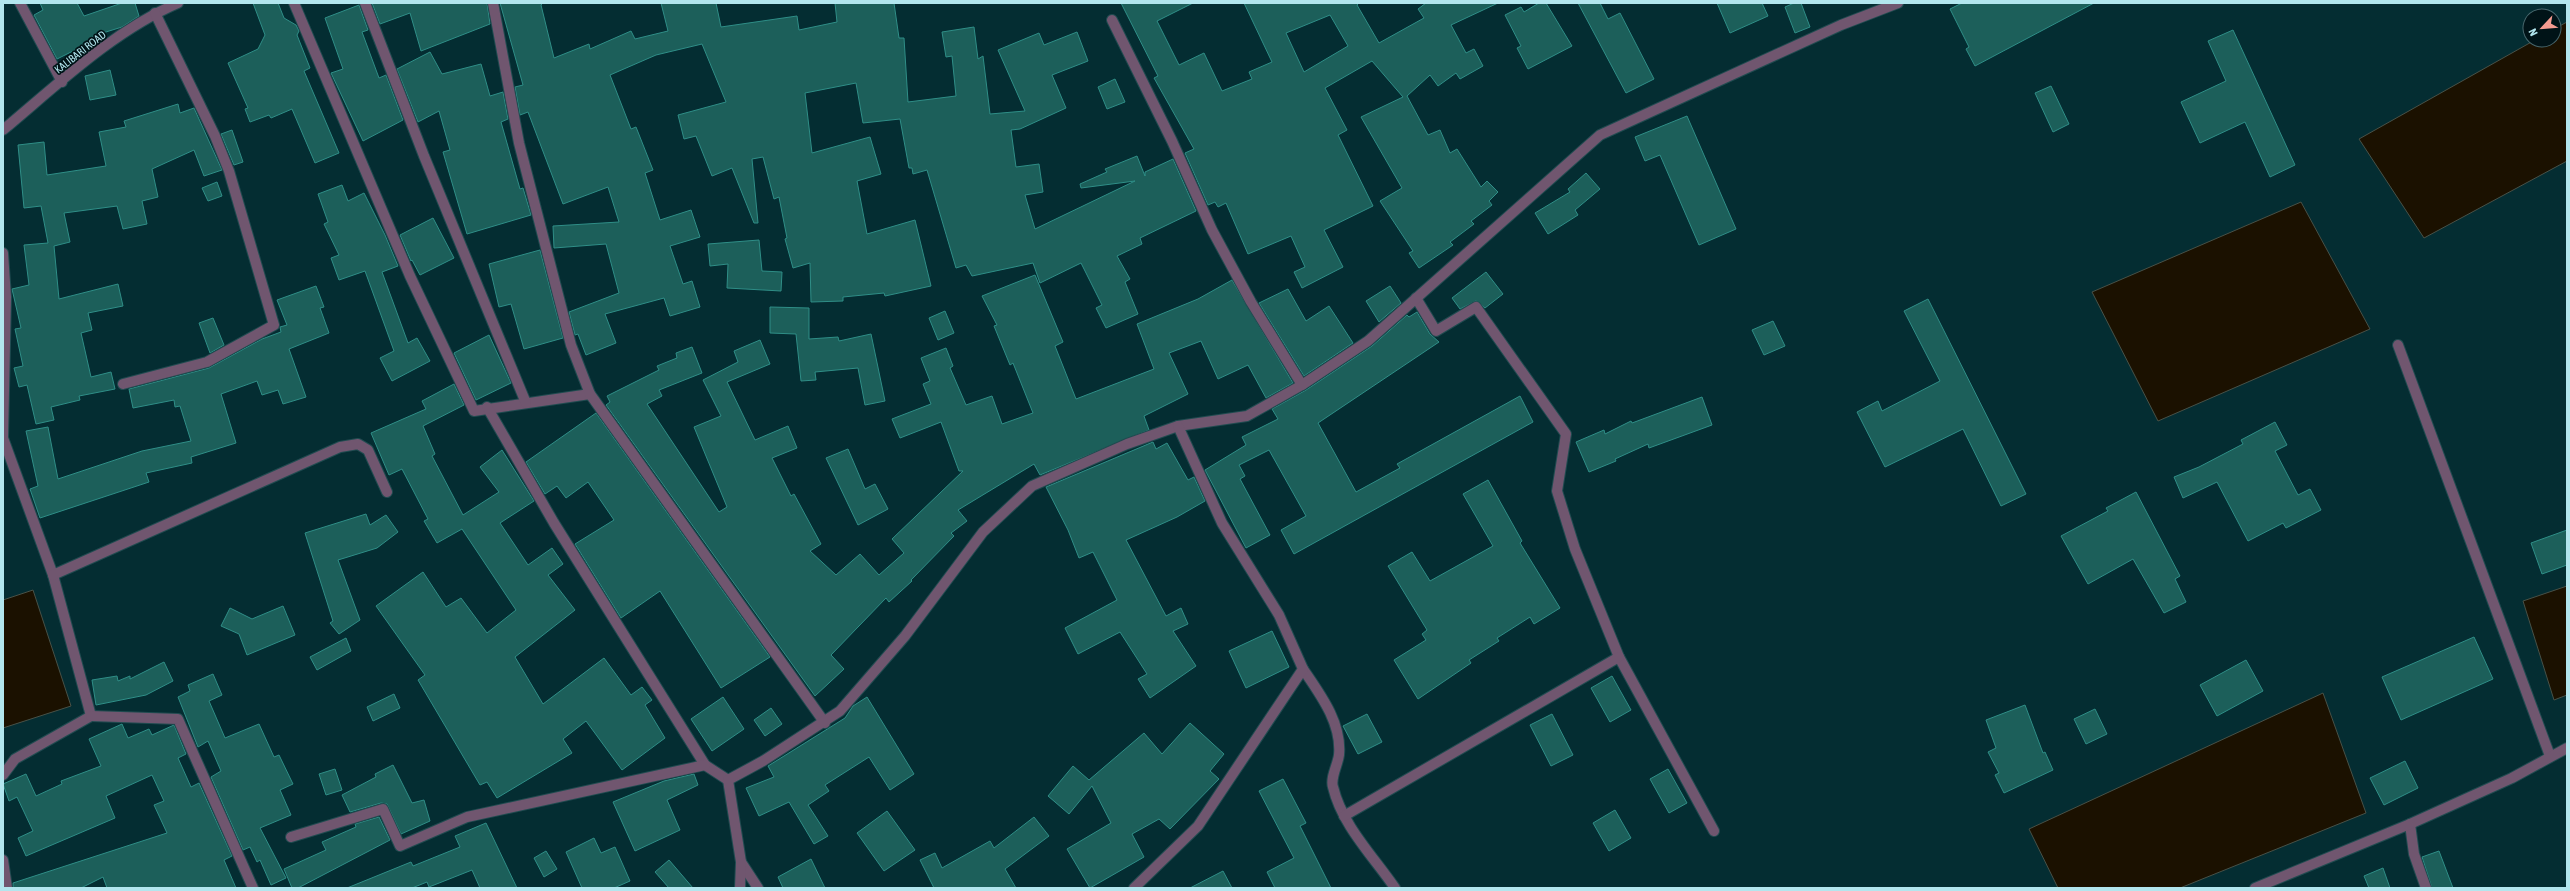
<svg xmlns="http://www.w3.org/2000/svg" width="2570" height="891" font-family="'Asap Condensed',sans-serif">
<style>
.water{fill:#1b1100;stroke:#485147}
.building{fill:#1c5f5a;stroke:#2f8e87;fill-rule:evenodd}
.lines{fill:none;stroke-linecap:round;stroke-linejoin:round}
.street-casing{stroke:#204b50;stroke-width:12}
.street{stroke:#70566f;stroke-width:10}
.labels{text-anchor:middle;stroke-width:3.5;stroke-linejoin:round;paint-order:stroke}
.street-label{font-size:11px;fill:#b2e6ee;stroke:#001317}
</style>
<rect width="100%" height="100%" fill="#042d32"/>
<g class="water">
<polygon points="2567,22 2567,161 2424,238 2359,139 2535,40 2554,40 2554,29"/>
<polygon points="2301,202 2370,329 2158,421 2092,292"/>
<polygon points="2567,586 2567,695 2554,700 2523,601"/>
<polygon points="33,590 71,706 3,728 3,600"/>
<polygon points="2323,693 2366,813 2180,888 2058,888 2029,829"/>
</g>
<g class="building">
<polygon points="40,3 77,3 84,16 122,3 135,3 139,16 122,27 93,36 95,40 57,59 34,15 43,10"/>
<polygon points="253,3 278,3 284,18 296,25 299,31 297,35 310,68 304,71 339,153 315,163 292,109 271,118 269,115 250,122 245,109 248,108 228,63 258,49 265,35"/>
<polygon points="372,3 487,3 490,24 421,51 410,13 380,24"/>
<polygon points="500,3 543,3 541,5 554,58 589,44 590,49 631,31 635,39 668,31 661,3 716,3 721,27 797,16 799,30 837,22 835,3 894,3 899,38 904,38 908,102 956,96 952,56 946,57 942,32 974,27 978,59 983,56 990,114 1025,111 998,50 1039,33 1044,45 1077,32 1088,61 1052,75 1066,108 1020,129 1011,130 1016,167 1039,164 1043,192 1025,195 1035,229 1135,181 1081,188 1080,184 1107,172 1105,169 1137,156 1145,176 1145,172 1173,159 1196,211 1140,238 1142,244 1117,256 1130,279 1125,282 1138,314 1106,328 1096,308 1102,305 1081,263 1040,283 1033,263 972,276 966,265 956,268 927,170 913,174 912,168 909,168 900,119 863,123 856,83 805,93 812,153 870,137 881,174 857,181 867,234 915,220 931,286 885,296 884,293 843,297 843,301 811,302 810,263 793,268 785,239 787,238 779,197 774,199 763,157 752,159 758,223 754,223 732,168 712,176 696,136 684,139 678,115 726,102 702,44 656,55 610,75 631,129 636,127 653,170 645,173 660,220 691,210 700,237 670,246 683,284 692,281 700,307 670,316 664,298 605,314 616,343 586,355 578,334 575,335 569,312 619,293 606,244 554,248 553,226 619,222 608,187 563,204 528,112 520,115 515,87 523,85"/>
<path d="M 1121,3 L 1193,3 L 1157,21 L 1179,65 L 1204,53 L 1222,91 L 1252,79 L 1249,72 L 1272,62 L 1244,3 L 1359,3 L 1357,5 L 1379,43 L 1424,18 L 1418,9 L 1426,3 L 1498,3 L 1451,25 L 1466,53 L 1474,49 L 1483,66 L 1460,79 L 1456,73 L 1438,86 L 1430,75 L 1407,96 L 1428,135 L 1440,130 L 1450,153 L 1457,149 L 1481,187 L 1487,181 L 1498,192 L 1489,201 L 1492,205 L 1471,221 L 1474,224 L 1450,242 L 1453,245 L 1419,268 L 1409,253 L 1413,251 L 1380,201 L 1402,188 L 1361,117 L 1403,97 L 1372,61 L 1325,88 L 1347,130 L 1338,135 L 1373,206 L 1324,230 L 1343,267 L 1302,288 L 1294,272 L 1305,267 L 1291,236 L 1248,254 L 1226,203 L 1218,207 L 1215,202 L 1208,205 L 1185,153 L 1194,149 L 1154,78 L 1158,76 ZM 1330,15 L 1348,46 L 1304,72 L 1286,33 Z"/>
<polygon points="1539,3 1546,3 1572,46 1528,69 1517,48 1521,46 1505,15 1521,7 1524,12"/>
<polygon points="1578,3 1600,3 1608,19 1620,13 1654,79 1626,93"/>
<polygon points="1717,3 1762,3 1768,16 1730,33"/>
<polygon points="1794,3 1801,3 1810,27 1795,33 1785,7"/>
<polygon points="1962,3 2094,3 1975,66 1966,49 1969,47 1950,9"/>
<polygon points="359,5 368,30 362,32 379,78 386,75 403,120 363,141 331,73 343,69 325,18"/>
<polygon points="2233,30 2295,165 2270,177 2245,122 2200,143 2181,102 2226,81 2208,41"/>
<polygon points="430,52 442,74 481,64 490,96 503,92 508,119 501,122 520,189 523,188 531,215 467,234 443,152 450,150 439,111 418,122 397,69"/>
<polygon points="110,70 116,95 90,100 85,76"/>
<polygon points="1115,79 1125,102 1107,109 1098,87"/>
<polygon points="2051,86 2069,124 2053,132 2035,93"/>
<polygon points="178,104 180,113 194,108 222,170 204,176 194,150 152,169 158,197 142,201 147,224 123,229 117,206 64,213 70,242 54,246 59,299 118,284 123,306 88,313 92,330 81,333 91,377 111,372 115,389 79,396 80,400 51,407 54,420 36,424 27,385 19,387 14,368 23,366 15,329 21,328 12,289 29,285 24,245 48,243 41,206 24,208 18,145 44,142 47,175 106,166 99,132 126,127 124,121"/>
<polygon points="1687,116 1736,229 1699,245 1660,155 1645,161 1635,137"/>
<polygon points="232,130 243,162 234,165 221,134"/>
<polygon points="1586,173 1600,189 1575,210 1578,215 1548,234 1535,213 1570,192 1568,189"/>
<polygon points="217,182 222,196 208,201 202,188"/>
<polygon points="342,185 348,201 364,193 385,235 398,266 382,272 408,343 417,338 430,361 392,381 380,358 394,351 365,271 339,280 331,258 339,255 324,224 328,222 318,194"/>
<polygon points="433,218 454,258 420,275 412,260 411,261 400,235"/>
<polygon points="759,240 762,271 782,272 781,291 727,288 728,264 710,266 708,244"/>
<polygon points="540,250 563,338 524,349 511,304 499,307 489,264"/>
<polygon points="1486,272 1503,294 1485,308 1476,301 1460,309 1452,298"/>
<polygon points="1035,275 1063,342 1055,346 1076,399 1154,369 1137,324 1198,299 1232,280 1293,383 1266,398 1248,365 1218,379 1201,341 1169,353 1188,394 1144,416 1149,430 1040,475 1034,464 958,510 967,521 951,533 954,536 911,580 912,581 889,602 886,598 831,655 844,669 815,696 606,405 610,402 607,396 659,370 657,366 677,358 676,353 692,347 702,373 659,390 662,396 647,404 719,512 727,507 694,427 721,416 703,380 738,362 734,351 760,340 770,364 727,382 755,440 788,426 797,448 772,458 791,496 794,494 821,544 810,551 836,575 860,554 879,575 904,553 892,539 963,471 959,471 941,422 900,438 892,419 931,404 923,384 930,381 921,358 946,348 953,366 950,368 966,405 992,396 1002,424 1033,413 1013,363 1010,365 994,326 997,325 982,296"/>
<polygon points="316,286 324,307 320,308 329,333 289,349 306,397 283,404 278,390 262,395 257,381 221,394 236,443 191,457 192,463 146,473 149,482 40,518 30,489 38,486 26,431 48,427 58,479 142,451 191,441 180,406 175,407 174,400 133,408 129,389 209,368 262,339 281,332 280,327 287,325 277,300"/>
<polygon points="1390,286 1401,303 1379,322 1366,301"/>
<polygon points="1288,289 1306,321 1329,306 1353,343 1304,376 1259,303"/>
<polygon points="1928,299 2026,494 2001,506 1963,429 1885,467 1857,412 1878,401 1882,411 1940,381 1904,311"/>
<polygon points="770,307 809,308 809,339 838,337 839,341 871,334 885,401 865,405 858,368 815,372 816,380 801,381 796,334 770,333"/>
<polygon points="945,311 954,333 938,340 929,318"/>
<polygon points="1417,312 1430,334 1439,342 1318,423 1356,492 1400,468 1397,464 1520,396 1533,422 1294,554 1281,530 1306,516 1269,450 1239,465 1245,476 1240,479 1270,535 1246,548 1205,470 1246,445 1242,437 1278,419 1272,409 1306,390 1372,346 1407,315 1409,317"/>
<polygon points="213,318 224,345 210,353 199,323"/>
<polygon points="1773,321 1785,346 1764,355 1752,330"/>
<polygon points="489,335 511,383 476,400 454,353"/>
<polygon points="454,384 464,405 423,426 435,454 432,456 463,515 499,492 480,467 502,450 534,501 500,523 528,565 552,548 563,564 548,575 575,610 515,657 543,704 604,658 631,695 642,687 652,700 645,705 665,738 622,770 586,721 563,739 572,753 497,798 487,782 480,785 418,680 425,675 376,606 423,572 446,607 461,598 487,633 516,610 462,529 437,543 424,521 428,519 402,469 389,475 371,433 426,409 422,401"/>
<polygon points="1702,397 1712,425 1649,448 1648,444 1615,459 1616,461 1589,472 1576,442 1604,430 1605,434 1631,421 1632,423"/>
<polygon points="596,413 770,657 721,688 660,591 621,618 575,544 614,520 588,482 566,498 557,486 545,494 526,462"/>
<polygon points="2275,422 2287,445 2275,451 2298,495 2310,489 2321,510 2286,528 2283,523 2248,541 2217,482 2183,498 2174,477 2199,467 2243,444 2241,440"/>
<polygon points="1153,442 1156,449 1167,443 1188,480 1194,477 1205,501 1177,517 1126,540 1166,616 1181,608 1188,624 1173,631 1196,666 1150,698 1138,679 1147,674 1120,632 1078,654 1065,628 1117,600 1093,552 1079,558 1068,530 1046,487"/>
<polygon points="848,449 865,489 875,484 888,509 858,525 826,458"/>
<polygon points="1488,480 1522,541 1520,543 1560,608 1534,624 1530,617 1497,638 1499,641 1469,660 1471,663 1418,699 1394,660 1426,640 1422,634 1427,630 1388,566 1412,552 1430,581 1493,546 1463,494"/>
<polygon points="2136,492 2180,576 2175,579 2186,602 2164,613 2133,559 2088,584 2061,536 2108,511 2106,508"/>
<polygon points="366,514 370,525 386,515 398,532 377,548 338,560 360,620 339,634 330,623 333,621 305,533"/>
<polygon points="2567,530 2567,565 2542,574 2531,543"/>
<polygon points="283,606 295,635 247,655 239,634 221,626 230,608 252,619"/>
<polygon points="1272,631 1289,667 1246,688 1229,651"/>
<polygon points="2474,637 2493,679 2401,720 2382,677"/>
<polygon points="346,638 351,651 317,670 310,657"/>
<polygon points="2246,660 2263,691 2217,716 2200,685"/>
<polygon points="164,662 173,681 146,695 96,705 92,680 117,676 118,681 130,676 130,679"/>
<polygon points="213,674 222,695 209,701 225,738 259,724 274,757 279,755 293,784 280,790 291,815 260,828 286,878 271,885 260,860 257,862 250,847 243,850 211,777 221,771 208,741 198,747 178,697 190,691 188,685"/>
<polygon points="1612,676 1631,710 1610,722 1591,688"/>
<polygon points="394,694 400,708 373,721 367,707"/>
<polygon points="723,697 744,729 712,751 691,719"/>
<polygon points="867,697 914,774 890,790 869,757 825,785 829,791 808,805 828,836 814,844 789,802 759,816 746,788 774,777 768,766 845,718 853,706"/>
<polygon points="2025,705 2043,753 2045,752 2053,770 2004,793 1995,775 1999,773 1988,752 1996,748 1986,720"/>
<polygon points="771,708 782,724 765,736 754,720"/>
<polygon points="2095,709 2107,734 2086,744 2074,719"/>
<polygon points="1367,714 1382,742 1358,754 1343,726"/>
<polygon points="1552,714 1573,755 1551,766 1530,725"/>
<polygon points="1190,723 1224,754 1210,771 1219,779 1170,829 1159,819 1132,834 1144,857 1090,888 1067,849 1111,823 1092,786 1069,814 1048,796 1073,766 1089,780 1144,733 1162,754"/>
<polygon points="122,724 128,738 149,729 152,735 174,725 186,754 178,758 191,787 199,783 232,856 224,860 236,888 107,888 103,877 81,888 13,888 13,883 167,833 154,805 164,801 152,775 106,796 115,818 26,856 18,838 33,831 17,797 9,801 3,784 26,774 36,796 62,784 61,781 101,766 89,739"/>
<polygon points="2405,761 2418,788 2384,805 2370,778"/>
<polygon points="393,765 412,803 424,800 430,821 401,834 387,804 381,803 350,812 342,795 376,777 375,774"/>
<polygon points="335,769 342,790 326,795 319,774"/>
<polygon points="1668,769 1687,803 1669,813 1650,779"/>
<polygon points="694,774 698,785 667,800 680,830 635,851 613,802 664,781"/>
<polygon points="1283,779 1306,823 1300,826 1331,888 1275,888 1267,872 1294,858 1259,791"/>
<polygon points="1615,810 1631,838 1609,851 1593,823"/>
<polygon points="887,811 915,850 884,871 857,833"/>
<polygon points="379,817 390,840 298,888 292,888 284,869 326,850 322,842 356,827 355,824"/>
<polygon points="1034,817 1049,836 1005,869 1016,888 934,888 920,860 935,853 942,868 990,841 994,848"/>
<polygon points="486,823 517,888 480,888 472,870 429,887 427,882 412,888 347,888 411,862 413,866 460,847 455,836"/>
<polygon points="594,838 601,853 615,847 630,881 614,888 582,888 566,852"/>
<polygon points="546,851 557,869 544,877 534,858"/>
<polygon points="2439,851 2453,888 2432,888 2422,857"/>
<polygon points="811,859 825,888 783,888 778,877"/>
<polygon points="669,860 693,888 669,888 655,872"/>
<polygon points="2383,868 2390,888 2369,888 2364,876"/>
<polygon points="1223,871 1232,888 1190,888"/>
</g>
<g class="lines">
<defs>
<g id="street">
<polyline points="20,3 62,82"/>
<polyline points="294,3 410,276 474,411 590,394"/>
<polyline points="365,3 424,156 526,403"/>
<polyline points="493,3 519,143 571,345 590,394 825,723"/>
<polyline points="1112,20 1172,141 1212,230 1251,302 1302,385"/>
<path d="M 3,130 C 57,85 113,31 178,3"/>
<polyline points="3,253 6,297 3,438 53,575 91,716 15,759 3,775"/>
<polyline points="1416,298 1436,331 1476,307 1566,434 1557,491 1575,549 1619,657 1714,831"/>
<polyline points="2398,345 2550,756"/>
<polyline points="123,384 207,362 274,325 229,171 215,136 155,13"/>
<polyline points="487,407 554,523 705,765 728,780"/>
<polyline points="53,575 340,447 358,444 368,450 387,492"/>
<path d="M 1303,669 C 1320,694 1342,723 1339,755 C 1338,764 1330,778 1333,787 C 1342,825 1373,856 1395,888"/>
<polyline points="91,716 178,719 253,888"/>
<polyline points="1344,816 1619,657"/>
<polyline points="2410,824 2414,854 2426,888"/>
<polyline points="291,837 383,809 400,846 467,817 705,765"/>
<polyline points="3,860 7,888"/>
<polyline points="741,862 758,888"/>
<polyline points="740,888 741,862 728,780 763,761 840,711 905,636 983,532 1032,486 1127,444 1178,426 1247,416 1302,385 1368,341 1600,135 1841,25 1898,3"/>
<polyline points="1134,888 1198,826 1303,669 1279,615 1222,523 1178,426"/>
<polyline points="2255,888 2410,824 2512,778 2567,748"/>
</g>
</defs>
<use href="#street" class="street-casing"/>
<use href="#street" class="street"/>
</g>
<g class="labels">
<g class="street-label">
<text transform="translate(80 52) rotate(-38)" y="4">KALIBARI ROAD</text>
</g>
</g>
<rect width="2570" height="891" fill="none" stroke="#b2e6ee" stroke-width="8"/>
<g transform="translate(2542 28) rotate(244)"><circle r="19" fill="#001317" stroke="#47676d"/>
<path d="M0-3L7 15L0 10L-7 15Z" fill="#f59c91"/>
<text y="-6" font-size="11" font-weight="bold" text-anchor="middle" fill="#b2e6ee">N</text>
</g>
</svg>
